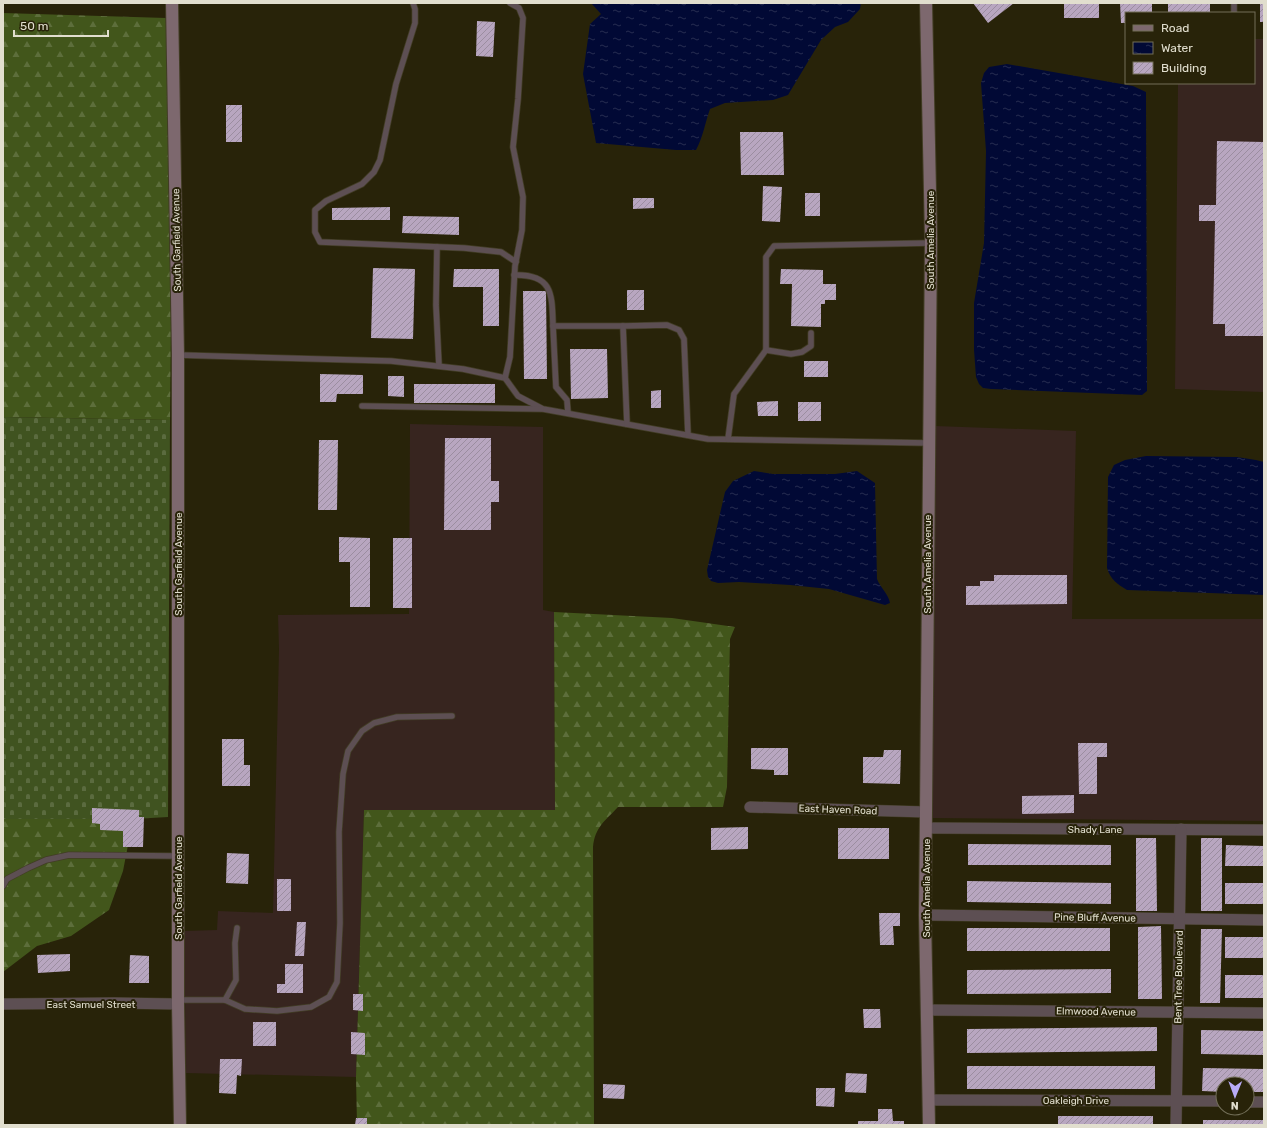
<svg xmlns="http://www.w3.org/2000/svg" width="1267" height="1128" font-family="Rubik,sans-serif">
<style>
.commercial{fill:#37251f}
.forest{fill:url(#forest-firs)}
.cemetery{fill:url(#cemetery-stones)}
.water{fill:url(#water-ripples)}
.building{fill:url(#building-hatch)}
.lines{fill:none;stroke-linecap:round;stroke-linejoin:round}
.lane-casing{stroke:#423d25;stroke-width:7}
.street-casing{stroke:#423d25;stroke-width:12}
.secondary-casing{stroke:#423d25;stroke-width:14}
.lane{stroke:#5d4f53;stroke-width:5.5}
.street{stroke:#5d4f53;stroke-width:11}
.secondary{stroke:#7d686e;stroke-width:12}
.labels{text-anchor:middle;stroke-width:4;stroke-linejoin:round;paint-order:stroke}
.street-label{font-size:10px;fill:#e1dece;stroke:#282309}
</style>
<defs>
<pattern id="forest-firs" width="22" height="20" patternUnits="userSpaceOnUse"><rect width="22" height="20" fill="#42561b"/><path d="M5 1l3.5 6h-7zM16 11l3.5 6h-7z" fill="#5d6e3b"/></pattern>
<pattern id="cemetery-stones" width="16" height="16" patternUnits="userSpaceOnUse"><rect width="16" height="16" fill="#405320"/><path d="M2 7V4a2 2 0 0 1 4 0v3zM10 15v-3a2 2 0 0 1 4 0v3z" fill="#5b6b3f"/></pattern>
<pattern id="water-ripples" width="26" height="14" patternUnits="userSpaceOnUse"><rect width="26" height="14" fill="#010935"/><path d="M2 4q2-2 4 0t4 0M15 11q2-2 4 0t4 0" fill="none" stroke="#262c51"/></pattern>
<pattern id="building-hatch" width="6" height="6" patternUnits="userSpaceOnUse"><rect width="6" height="6" fill="#b8a6c0"/><path d="M-1 1l2-2M0 6l6-6M5 7l2-2" fill="none" stroke="#9b8da0"/></pattern>
</defs>
<rect width="100%" height="100%" fill="#282309"/>
<g class="commercial">
<polygon points="1254,39 1264,39 1264,392 1175,389 1178,83 1254,83"/>
<polygon points="410,424 543,427 543,610 554,612 555,810 364,810 356,1077 186,1073 184,931 217,930 218,911 273,913 279,649 278,615 409,614"/>
<polygon points="935,426 1076,431 1072,619 1264,619 1264,821 932,818"/>
</g>
<g class="forest">
<polygon points="3,13 166,18 171,326 170,420 3,417"/>
<path d="M 554,612 L 672,618 L 735,627 L 730,639 L 727,787 L 723,807 L 618,807 C 605,821 595,827 593,847 L 594,1125 L 357,1125 L 356,1077 L 364,810 L 555,810 Z"/>
<polygon points="3,819 133,819 123,871 109,910 71,936 37,946 3,972"/>
</g>
<polygon class="cemetery" points="3,417 170,420 168,817 133,819 3,819"/>
<g class="water">
<path d="M 591,3 L 861,3 L 860,9 L 848,22 L 835,27 L 821,40 L 788,95 L 773,100 L 725,103 L 710,109 C 705,123 703,137 696,150 L 676,150 L 596,143 L 583,74 L 590,24 L 601,14 Z"/>
<polygon points="1007,64 1133,86 1146,92 1147,391 1142,395 991,389 983,388 979,384 976,377 974,350 974,303 984,243 986,151 981,83 984,73 989,67"/>
<path d="M 1146,456 L 1237,457 L 1256,460 L 1264,462 L 1264,595 L 1127,590 C 1117,584 1111,580 1107,568 L 1108,477 L 1114,465 L 1125,460 Z"/>
<path d="M 754,471 L 773,474 L 835,474 L 857,471 L 875,483 L 877,579 C 881,589 888,593 890,603 L 885,605 L 829,589 L 790,585 L 739,582 L 718,583 L 711,581 L 708,577 L 707,570 L 725,492 L 733,481 Z"/>
</g>
<g class="building">
<polygon points="973,3 1014,3 988,23"/>
<rect x="1064" y="3" width="35" height="15"/>
<polygon points="1120,3 1152,3 1152,13 1126,13 1126,23 1121,23"/>
<rect x="1168" y="3" width="42" height="10"/>
<rect x="1260" y="3" width="4" height="19"/>
<polygon points="477,21 495,22 493,57 476,56"/>
<rect x="226" y="105" width="16" height="37"/>
<polygon points="740,132 783,132 784,175 741,175"/>
<polygon points="1217,141 1264,142 1264,336 1225,336 1225,324 1213,324 1215,221 1199,221 1199,205 1216,205"/>
<polygon points="763,186 782,187 780,222 762,221"/>
<rect x="805" y="193" width="15" height="23"/>
<polygon points="633,198 654,198 654,208 633,209"/>
<polygon points="390,207 390,220 332,220 332,208"/>
<polygon points="403,216 459,217 459,235 402,233"/>
<polygon points="373,268 415,269 413,339 371,338"/>
<polygon points="454,269 499,269 499,326 483,326 483,287 453,287"/>
<polygon points="781,269 823,270 823,284 836,284 836,300 825,300 825,304 821,304 821,327 791,326 792,284 780,284"/>
<rect x="627" y="290" width="17" height="20"/>
<polygon points="523,291 546,291 547,379 524,379"/>
<polygon points="570,349 607,349 608,398 571,399"/>
<rect x="804" y="361" width="24" height="16"/>
<polygon points="320,374 363,375 363,394 337,394 336,402 320,402"/>
<polygon points="388,376 404,376 404,397 388,396"/>
<rect x="414" y="384" width="81" height="19"/>
<polygon points="661,390 661,408 651,408 651,391"/>
<polygon points="778,401 778,416 758,416 757,402"/>
<rect x="798" y="402" width="23" height="19"/>
<polygon points="445,438 491,438 491,481 499,481 499,502 491,502 491,530 444,530"/>
<polygon points="319,440 338,440 337,510 318,510"/>
<polygon points="339,537 370,538 370,607 350,607 350,562 339,562"/>
<rect x="393" y="538" width="19" height="70"/>
<polygon points="994,575 1067,575 1067,604 966,605 966,586 980,586 980,581 994,581"/>
<polygon points="222,739 244,739 244,765 250,765 250,786 222,786"/>
<polygon points="1078,743 1107,743 1107,757 1097,757 1097,794 1079,794"/>
<polygon points="751,748 788,748 788,775 774,775 774,770 751,769"/>
<polygon points="884,750 901,750 900,784 863,783 863,757 883,757"/>
<polygon points="1074,795 1074,813 1022,814 1022,796"/>
<polygon points="92,808 139,810 139,817 144,817 143,847 123,847 123,831 100,830 100,824 92,823"/>
<polygon points="748,827 748,849 711,850 711,828"/>
<rect x="838" y="828" width="51" height="31"/>
<polygon points="1136,838 1156,838 1157,911 1136,911"/>
<rect x="1201" y="838" width="21" height="73"/>
<polygon points="968,844 1111,845 1111,865 968,865"/>
<polygon points="1226,845 1264,846 1264,866 1225,866"/>
<polygon points="227,853 249,854 248,884 226,883"/>
<rect x="277" y="879" width="14" height="32"/>
<polygon points="967,881 1111,883 1111,904 967,902"/>
<rect x="1225" y="883" width="39" height="21"/>
<polygon points="879,913 900,913 900,926 893,926 894,945 880,945"/>
<polygon points="297,922 306,922 304,956 295,956"/>
<polygon points="1161,926 1162,999 1138,999 1138,927"/>
<rect x="967" y="928" width="143" height="23"/>
<polygon points="1201,929 1222,929 1220,1003 1200,1003"/>
<rect x="1225" y="937" width="39" height="21"/>
<polygon points="70,954 70,971 38,973 37,955"/>
<polygon points="130,955 149,956 149,983 129,983"/>
<polygon points="285,964 303,964 303,993 277,993 277,984 285,984"/>
<polygon points="1111,969 1111,993 967,994 967,970"/>
<rect x="1225" y="975" width="39" height="23"/>
<polygon points="353,994 363,994 363,1011 353,1010"/>
<polygon points="863,1009 880,1009 881,1028 864,1028"/>
<rect x="253" y="1022" width="23" height="24"/>
<polygon points="1157,1027 1157,1051 967,1053 967,1029"/>
<polygon points="1201,1030 1264,1031 1264,1055 1201,1054"/>
<polygon points="351,1032 365,1033 365,1055 351,1054"/>
<polygon points="220,1059 242,1059 241,1076 237,1075 236,1094 219,1093"/>
<rect x="967" y="1066" width="188" height="23"/>
<polygon points="1203,1068 1264,1069 1264,1092 1247,1092 1247,1084 1223,1084 1223,1092 1202,1091"/>
<polygon points="846,1073 867,1074 866,1093 845,1092"/>
<polygon points="603,1084 625,1085 624,1099 603,1098"/>
<polygon points="816,1088 835,1088 834,1107 816,1106"/>
<polygon points="878,1109 892,1109 893,1121 904,1121 904,1125 858,1125 858,1121 878,1121"/>
<rect x="1058" y="1116" width="95" height="9"/>
<polygon points="356,1118 367,1118 367,1125 355,1125"/>
<rect x="1203" y="1120" width="61" height="5"/>
</g>
<g class="lines">
<defs>
<g id="lane">
<polyline points="413,3 415,9 415,23 396,84 380,160 374,172 362,184 326,201 315,210 315,232 320,242 464,248 501,252 516,262"/>
<polyline points="1234,13 1234,3"/>
<polyline points="437,247 436,305 439,366"/>
<path d="M 514,275 C 553,274 552,294 553,326 L 623,326"/>
<polyline points="553,326 556,387 567,400 568,413"/>
<polyline points="766,350 791,354 802,352 811,346 811,333"/>
<polyline points="178,355 391,361 463,369 505,378 518,396 543,409 708,439 928,443"/>
<polyline points="505,378 510,357 515,266 522,230 523,197 513,147 518,99 523,18 519,8 510,3"/>
<polyline points="362,406 541,409"/>
<polyline points="627,424 623,326 667,325 679,330 684,339 688,435"/>
<polyline points="728,439 734,394 766,350 766,257 774,246 931,243"/>
<polyline points="3,886 7,879 28,868 46,860 69,855 178,856"/>
<polyline points="178,1000 225,1000 245,1009 277,1011 311,1007 329,997 337,982 340,923 339,832 343,774 348,751 362,731 374,723 397,717 452,716"/>
<polyline points="225,1000 236,980 235,943 237,928"/>
</g>
<g id="street">
<polyline points="750,807 926,812"/>
<polyline points="926,828 1264,830"/>
<polyline points="925,915 1264,920"/>
<polyline points="3,1004 114,1003 178,1004"/>
<polyline points="928,1010 1264,1013"/>
<polyline points="929,1100 1223,1101"/>
<polyline points="1247,1102 1264,1102"/>
<polyline points="1176,1125 1181,829"/>
</g>
<g id="secondary">
<polyline points="172,3 178,355 178,1004 180,1125"/>
<polyline points="926,3 931,239 926,812 925,915 929,1125"/>
</g>
</defs>
<use href="#lane" class="lane-casing"/>
<use href="#street" class="street-casing"/>
<use href="#secondary" class="secondary-casing"/>
<use href="#lane" class="lane"/>
<use href="#street" class="street"/>
<use href="#secondary" class="secondary"/>
</g>
<g class="labels">
<g class="street-label">
<text transform="translate(176 240) rotate(-91)" y="4">South Garfield Avenue</text>
<text transform="translate(930 240) rotate(-90)" y="4">South Amelia Avenue</text>
<text transform="translate(178 564) rotate(-90)" y="4">South Garfield Avenue</text>
<text transform="translate(927 564) rotate(-90)" y="4">South Amelia Avenue</text>
<text transform="translate(838 809) rotate(2)" y="4">East Haven Road</text>
<text x="1095" y="833">Shady Lane</text>
<text transform="translate(178 888) rotate(-90)" y="4">South Garfield Avenue</text>
<text transform="translate(926 888) rotate(-90)" y="4">South Amelia Avenue</text>
<text transform="translate(1095 917) rotate(1)" y="4">Pine Bluff Avenue</text>
<text transform="translate(1178 977) rotate(-89)" y="4">Bent Tree Boulevard</text>
<text x="91" y="1008">East Samuel Street</text>
<text transform="translate(1096 1011) rotate(1)" y="4">Elmwood Avenue</text>
<text x="1076" y="1104">Oakleigh Drive</text>
</g>
</g>
<rect width="1267" height="1128" fill="none" stroke="#e1dece" stroke-width="8"/>
<rect x="1125" y="12" width="130" height="72" fill="#282309" stroke="#726e58"/>
<rect x="1133" y="25" width="20" height="6" fill="#7d686e" stroke="#726e58"/>
<text x="1161" y="32" font-size="12" fill="#e1dece">Road</text>
<rect x="1133" y="42" width="20" height="12" fill="url(#water-ripples)" stroke="#726e58"/>
<text x="1161" y="52" font-size="12" fill="#e1dece">Water</text>
<rect x="1133" y="62" width="20" height="12" fill="url(#building-hatch)" stroke="#726e58"/>
<text x="1161" y="72" font-size="12" fill="#e1dece">Building</text>
<g transform="translate(1235 1096) rotate(181)"><circle r="19" fill="#282309" stroke="#726e58"/>
<path d="M0-3L7 15L0 10L-7 15Z" fill="#b8abf7"/>
<text y="-6" font-size="11" font-weight="bold" text-anchor="middle" fill="#e1dece">N</text>
</g>
<path d="M14 30v6h94v-6" fill="none" stroke="#e1dece" stroke-width="2"/>
<text x="20" y="30" font-size="12" fill="#e1dece" stroke="#282309" stroke-width="3" paint-order="stroke">50 m</text>
</svg>
